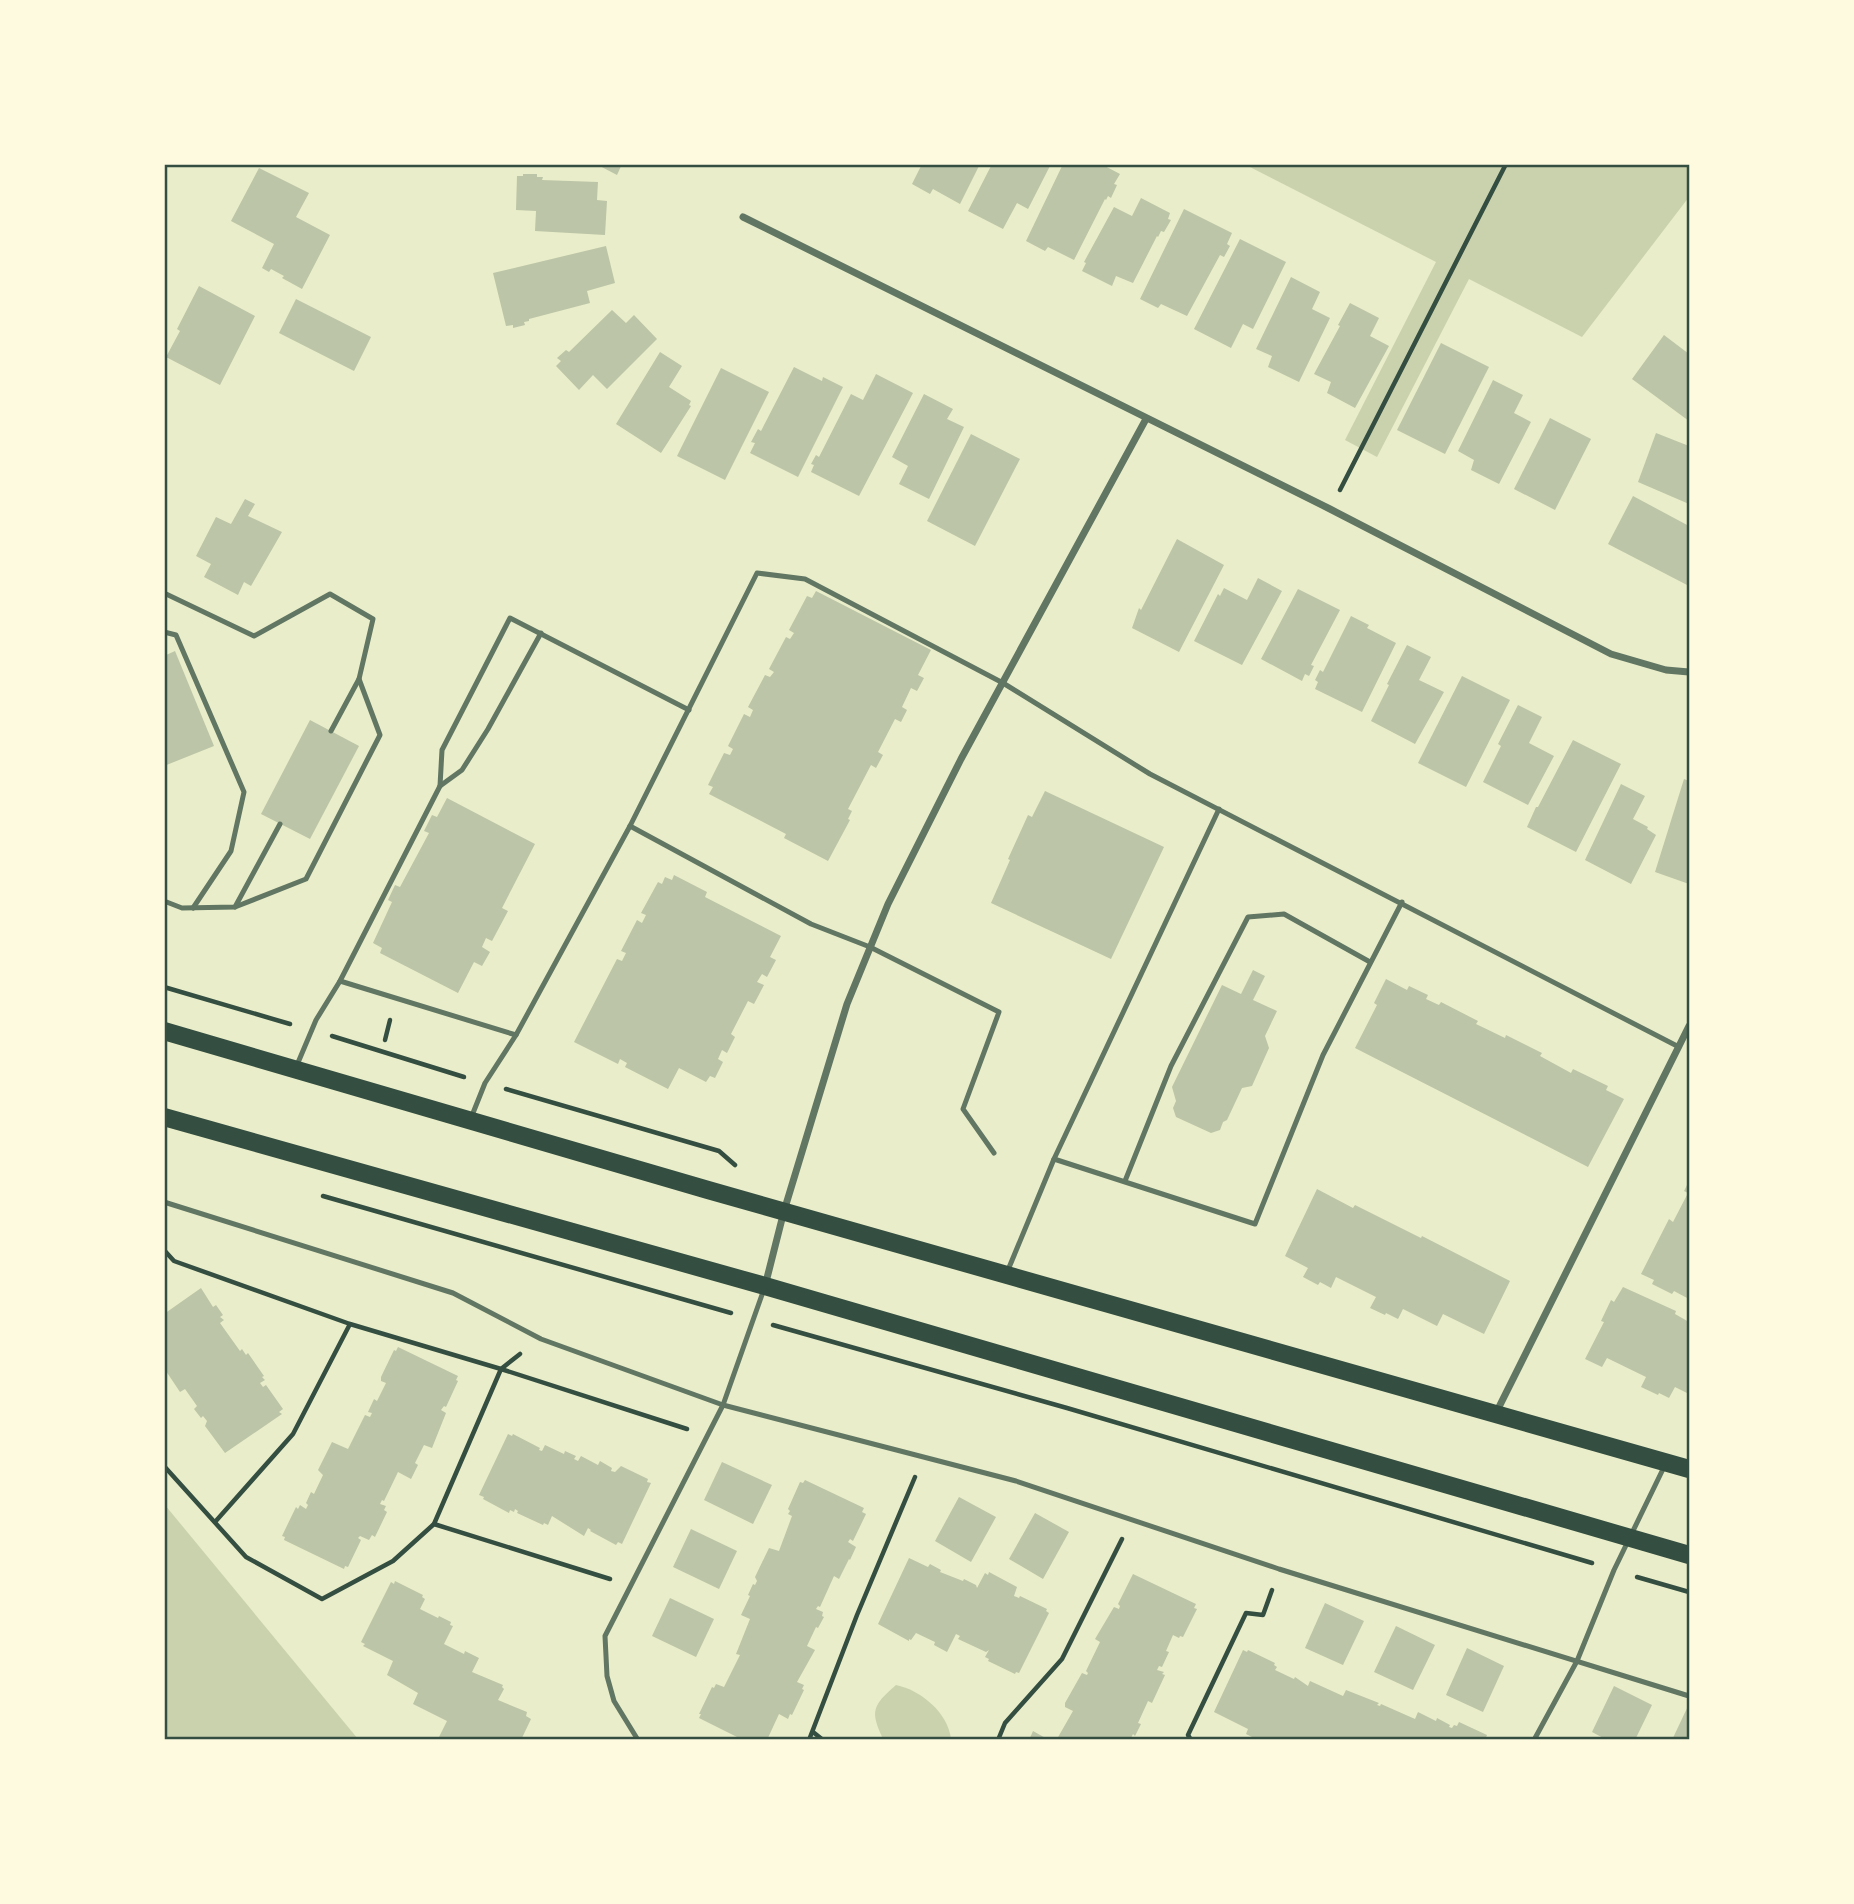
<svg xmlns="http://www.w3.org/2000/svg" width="1854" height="1904" font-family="'Source Sans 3',sans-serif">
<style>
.green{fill:#cad2ad}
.building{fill:#bcc5a7}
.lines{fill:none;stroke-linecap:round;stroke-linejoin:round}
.path{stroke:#344e41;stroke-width:4.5}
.service{stroke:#617663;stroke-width:5}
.minor{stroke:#617663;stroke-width:7}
.primary{stroke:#344e41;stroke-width:18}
.neatline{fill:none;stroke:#344e41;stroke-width:2.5}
</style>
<rect width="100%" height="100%" fill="#e9edc9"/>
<g class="green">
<polygon points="1246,165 1689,165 1689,197 1582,337 1469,279 1377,457 1345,440 1436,262"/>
<polygon points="165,1505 358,1739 165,1739"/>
<path d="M 896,1685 C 921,1690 948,1713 951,1739 L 883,1739 C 870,1711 872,1706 896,1685 Z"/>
</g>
<g class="building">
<polygon points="596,164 622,164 617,175"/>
<polygon points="922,164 980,164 960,204 933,189 930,194 912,184"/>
<polygon points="992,164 1051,164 1028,209 1017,203 1003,229 968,211"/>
<polygon points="1063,164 1101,164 1120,174 1114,184 1117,185 1111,198 1108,196 1106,200 1105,199 1074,260 1048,247 1045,251 1026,241"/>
<polygon points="259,168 309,193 296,217 330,235 302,289 282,278 284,276 271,269 269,272 262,268 274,244 231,221"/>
<polygon points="523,174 537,174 537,177 543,177 542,180 598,182 597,200 607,201 605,235 535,231 536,211 516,210 517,176 523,176"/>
<polygon points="1141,198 1170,213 1168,219 1171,220 1164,232 1161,231 1158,237 1157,236 1133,283 1116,276 1112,286 1082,271 1086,263 1084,262 1114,207 1132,216"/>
<polygon points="1184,209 1232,233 1227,244 1230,246 1224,257 1220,255 1187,316 1161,304 1158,308 1140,299"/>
<polygon points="1240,239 1286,262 1253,329 1243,324 1231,348 1194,329"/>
<polygon points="606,246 615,283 587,291 590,303 529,319 529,321 524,322 525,325 513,328 513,325 506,326 493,273"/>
<polygon points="1291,277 1320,292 1312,309 1330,318 1299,382 1268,367 1272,356 1256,349"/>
<polygon points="199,286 255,316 220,385 166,357 180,331 177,329"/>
<polygon points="296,299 371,337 354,371 279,333"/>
<polygon points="1350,303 1379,318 1370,336 1389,346 1355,408 1327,393 1331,382 1314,374 1340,326 1338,325"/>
<polygon points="612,310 626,323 634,315 657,339 607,389 593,375 579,390 556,366 561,361 557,358 566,350 569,352"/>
<polygon points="1664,335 1689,354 1689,421 1632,379"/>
<polygon points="1441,343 1489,367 1445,454 1397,430"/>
<polygon points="660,352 682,366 669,387 691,401 689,405 691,406 661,453 616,424"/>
<polygon points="794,367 822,381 823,377 843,387 798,477 750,453 755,443 751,442 758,429 761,431"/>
<polygon points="721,368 769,392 725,480 677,456"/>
<polygon points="876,374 913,393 859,496 811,472 814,465 811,464 816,455 819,457 851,394 863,400"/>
<polygon points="1493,380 1523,395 1514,413 1531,422 1499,484 1471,470 1474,460 1458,451"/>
<polygon points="924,394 953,409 947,419 964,427 929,499 899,484 908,466 892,457"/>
<polygon points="1550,418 1591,439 1555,510 1514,489"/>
<polygon points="1656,433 1689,446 1689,504 1638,482"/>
<polygon points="971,434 1020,459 975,546 927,521"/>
<polygon points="1633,496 1689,526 1689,586 1608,544"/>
<polygon points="245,499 255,504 248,516 282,532 251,586 244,582 238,595 204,577 211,564 196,556 216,517 231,524"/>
<polygon points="1177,539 1224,565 1179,652 1132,628 1139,608 1141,610"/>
<polygon points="1258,578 1282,591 1242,665 1194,641 1218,594 1220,596 1224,588 1247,600"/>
<polygon points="1298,589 1340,610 1311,665 1314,666 1309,676 1305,674 1302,681 1261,659"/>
<polygon points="816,591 931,650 918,675 924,678 917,691 911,688 902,707 907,710 901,722 895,719 878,752 883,755 876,768 871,765 848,809 852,811 848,819 850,820 828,861 784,838 786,834 709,794 713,787 708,785 724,753 730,755 733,749 728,746 744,714 750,717 753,710 748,707 765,675 770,677 774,672 769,669 786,637 790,639 794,633 789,630 807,596 812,598"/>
<polygon points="1351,616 1369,625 1367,628 1396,643 1362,712 1315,689 1318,682 1315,680 1320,670 1323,672"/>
<polygon points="1407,645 1431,657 1419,680 1444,692 1415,744 1371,721 1389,685 1387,684"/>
<polygon points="175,651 214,746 164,766 164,656"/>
<polygon points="1462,676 1510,700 1466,787 1418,763"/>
<polygon points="1518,705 1542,717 1529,743 1554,756 1528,805 1483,782 1501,746 1498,744"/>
<polygon points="310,720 359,746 310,839 261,814"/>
<polygon points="1573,740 1621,764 1576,852 1527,827 1536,807 1538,807"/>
<polygon points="1684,779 1689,781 1689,884 1655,872"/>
<polygon points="1621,784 1645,796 1633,819 1648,827 1647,829 1656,835 1631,884 1585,860"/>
<polygon points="1045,791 1164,847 1111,959 991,903 1010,860 1008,859 1028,815 1032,817"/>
<polygon points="447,798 535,844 502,908 508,911 492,941 486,938 482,947 490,952 482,966 474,962 458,993 380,953 382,948 373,943 392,902 388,900 395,885 400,887 429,833 424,831 432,815 437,817"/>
<polygon points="674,875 707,892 705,897 781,936 770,957 776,960 767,977 762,974 757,982 764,985 754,1004 748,1001 731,1034 735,1037 727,1053 722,1050 718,1059 723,1062 715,1078 710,1076 706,1082 679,1068 668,1089 625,1067 627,1063 620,1059 618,1064 574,1042 617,959 622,961 626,953 621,951 637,920 642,923 646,915 641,913 658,882 662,884 665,877 672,880"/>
<polygon points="1253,970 1265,976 1253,1000 1277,1011 1265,1036 1269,1048 1252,1086 1242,1088 1227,1120 1223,1122 1220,1130 1211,1133 1176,1117 1173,1108 1176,1101 1172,1087 1222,985 1241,994"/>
<polygon points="1386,979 1407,990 1409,986 1428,995 1426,999 1439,1005 1441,1002 1478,1021 1476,1024 1505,1038 1506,1035 1542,1053 1540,1056 1571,1073 1573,1069 1608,1086 1606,1090 1624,1099 1588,1167 1355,1048 1377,1005 1374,1003"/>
<polygon points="1689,1181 1689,1299 1674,1291 1672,1294 1652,1284 1654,1280 1641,1274 1669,1219 1673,1222 1688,1193 1684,1191"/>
<polygon points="1317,1189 1353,1208 1355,1205 1421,1238 1422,1236 1510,1281 1484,1334 1443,1314 1437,1326 1403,1309 1398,1319 1386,1313 1385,1315 1370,1308 1376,1297 1336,1277 1331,1288 1320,1282 1318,1285 1303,1277 1308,1268 1285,1256"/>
<polygon points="1623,1287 1676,1311 1675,1314 1689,1322 1689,1394 1675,1387 1669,1398 1659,1393 1658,1395 1641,1387 1646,1377 1607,1358 1602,1367 1585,1359 1604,1322 1601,1321 1611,1300 1614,1302"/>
<polygon points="201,1288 213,1307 216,1305 223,1315 220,1317 224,1320 220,1323 240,1351 242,1349 246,1355 248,1353 264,1376 262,1377 265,1380 260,1383 263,1387 266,1385 283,1409 279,1412 282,1414 225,1453 205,1426 207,1421 203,1416 201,1418 194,1409 197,1406 185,1389 180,1392 164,1368 164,1314"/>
<polygon points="398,1347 458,1376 456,1380 458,1381 446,1407 444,1406 441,1410 446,1413 432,1448 424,1445 415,1463 418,1465 411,1479 398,1472 384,1501 382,1500 380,1504 386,1506 384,1510 387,1512 375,1537 372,1535 369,1540 360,1536 358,1538 361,1540 348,1567 345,1566 344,1569 284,1540 285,1537 282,1536 296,1507 298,1509 300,1505 306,1509 308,1505 306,1503 311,1492 314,1494 323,1475 318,1470 332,1442 348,1449 365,1415 370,1417 372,1413 368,1412 374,1399 377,1401 386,1383 381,1381 381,1377 394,1350 396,1351"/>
<polygon points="508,1434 512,1436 513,1434 540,1448 539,1450 542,1451 545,1445 564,1454 565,1451 576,1456 574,1459 578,1461 581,1456 598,1465 600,1461 612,1468 611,1471 615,1472 621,1466 648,1479 647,1482 651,1483 622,1544 618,1542 616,1545 590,1531 591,1530 588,1528 584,1536 552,1516 548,1525 544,1523 543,1525 517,1513 518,1511 515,1509 514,1512 510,1510 509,1513 483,1499 484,1497 479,1495"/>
<polygon points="722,1462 772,1485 753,1524 704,1500"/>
<polygon points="805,1480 864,1508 862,1512 866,1514 853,1541 850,1539 848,1542 856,1547 850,1560 849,1559 839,1579 834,1576 820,1607 818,1606 816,1609 823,1612 822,1616 824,1617 818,1628 816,1627 807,1646 815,1650 797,1682 804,1685 802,1689 804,1690 792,1715 790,1714 788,1719 779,1714 767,1740 743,1740 699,1718 701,1714 699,1714 712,1687 714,1688 716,1684 724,1687 740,1655 736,1654 750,1619 741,1615 750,1596 748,1595 753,1584 755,1585 757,1581 755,1577 769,1548 779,1551 792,1516 788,1514 790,1511 788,1509 800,1482 803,1483"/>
<polygon points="959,1497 996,1517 971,1562 935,1541"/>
<polygon points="1035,1513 1069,1532 1043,1579 1009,1559"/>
<polygon points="691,1529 737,1551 719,1589 673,1567"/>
<polygon points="909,1558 928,1567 930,1564 941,1570 940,1572 963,1581 964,1579 976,1585 977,1588 985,1573 988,1575 989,1572 1017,1587 1014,1596 1019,1598 1020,1596 1047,1609 1046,1611 1049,1613 1019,1673 1016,1672 1015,1674 988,1661 989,1659 985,1657 989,1650 986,1652 958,1639 960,1636 956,1634 947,1652 934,1645 935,1642 916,1633 911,1640 909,1639 909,1641 878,1624"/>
<polygon points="1133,1574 1196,1604 1194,1608 1197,1609 1183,1637 1180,1636 1179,1638 1173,1635 1166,1651 1169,1652 1162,1667 1159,1666 1157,1670 1164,1672 1162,1674 1165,1675 1152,1703 1148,1701 1138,1723 1141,1724 1135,1736 1133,1734 1130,1740 1057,1739 1073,1711 1065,1707 1065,1703 1082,1673 1087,1675 1088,1673 1086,1671 1100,1642 1095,1639 1114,1607 1119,1609 1120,1606 1118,1604"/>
<polygon points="395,1581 423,1595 422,1597 425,1599 420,1609 438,1618 439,1616 451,1622 450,1625 453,1626 444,1644 464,1654 465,1651 479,1658 472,1672 503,1685 502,1687 504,1689 498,1700 527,1712 526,1716 531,1719 521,1740 445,1740 439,1737 447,1721 413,1704 418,1693 387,1675 393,1661 363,1646 365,1644 361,1642 391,1582 394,1584"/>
<polygon points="670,1598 714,1619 696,1657 652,1636"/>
<polygon points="1325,1603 1364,1621 1343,1665 1305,1648"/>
<polygon points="1396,1626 1435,1645 1413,1690 1374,1672"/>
<polygon points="1467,1648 1504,1666 1483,1712 1446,1695"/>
<polygon points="1243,1650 1247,1652 1248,1650 1275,1663 1274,1665 1277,1667 1275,1670 1294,1679 1295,1677 1308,1686 1310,1681 1343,1696 1346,1690 1379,1703 1377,1705 1380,1706 1381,1704 1415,1719 1418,1712 1436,1721 1437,1718 1450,1725 1449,1727 1452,1728 1454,1725 1457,1726 1459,1722 1487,1735 1485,1740 1258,1740 1246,1734 1248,1729 1214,1712"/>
<polygon points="1614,1686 1652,1705 1635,1740 1607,1740 1592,1732"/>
<polygon points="1689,1704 1689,1740 1672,1740"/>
<polygon points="1033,1731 1049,1740 1029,1740"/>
</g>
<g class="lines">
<g class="path">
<polyline points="1340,490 1506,164"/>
<polyline points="164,987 290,1024"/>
<polyline points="332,1036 464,1077"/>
<polyline points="385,1040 390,1020"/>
<polyline points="506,1089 719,1151 735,1165"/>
<polyline points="323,1196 731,1313"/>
<polyline points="164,1250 174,1261 350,1324 501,1369 687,1429"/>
<polyline points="773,1325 1067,1408 1592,1563"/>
<polyline points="164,1466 246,1557 322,1599 393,1561 434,1524 501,1369 520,1354"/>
<polyline points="215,1522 293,1434 350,1324"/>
<polyline points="434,1524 610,1579"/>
<polyline points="1637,1577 1689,1592"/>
<polyline points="813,1732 823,1740"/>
<polyline points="809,1740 857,1615 915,1477"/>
<polyline points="998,1740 1005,1723 1062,1659 1122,1539"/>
<polyline points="1191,1740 1188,1735 1246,1613 1263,1615 1272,1590"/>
</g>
<g class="service">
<polyline points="164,593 254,636 330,594 373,619 359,679 380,735 306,879 235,907 182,908 164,901"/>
<polyline points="164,632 176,635 244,792 231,851 193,908"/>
<polyline points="331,731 359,679"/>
<polyline points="440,786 462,770 488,729 541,633"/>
<polyline points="630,826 811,924 870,947 999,1012 963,1109 994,1153"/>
<polyline points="235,907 280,824"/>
<polyline points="340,981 516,1035"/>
<polyline points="297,1065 316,1020 340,981 440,786 442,750 510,618 689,710"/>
<polyline points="471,1118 485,1083 516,1035 630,826 757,573 805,579 1003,683 1150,774 1679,1047"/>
<polyline points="1054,1159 1219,809"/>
<polyline points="1125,1181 1171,1066 1248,917 1284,914 1370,962"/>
<polyline points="164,1202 453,1293 541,1339 723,1405 1016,1481 1279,1569 1689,1696"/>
<polyline points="1008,1270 1054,1159 1255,1224 1323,1055 1402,902"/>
<polyline points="638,1740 614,1701 607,1676 605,1636 723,1405 764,1289"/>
<polyline points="1534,1740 1577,1661 1614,1570 1665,1465"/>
</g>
<g class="minor">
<polyline points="743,217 1330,509 1611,654 1666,670 1689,672"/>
<polyline points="765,1286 784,1211 847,1004 888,904 961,759 1146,419"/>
<polyline points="1496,1413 1689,1026"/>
</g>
<g class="primary">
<polyline points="164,1031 708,1190 1689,1469"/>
<polyline points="164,1117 765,1286 1689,1555"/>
</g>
</g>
<rect width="1854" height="1904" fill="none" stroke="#fefae0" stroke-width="332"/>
<rect x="166" y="166" width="1522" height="1572" class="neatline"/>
</svg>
